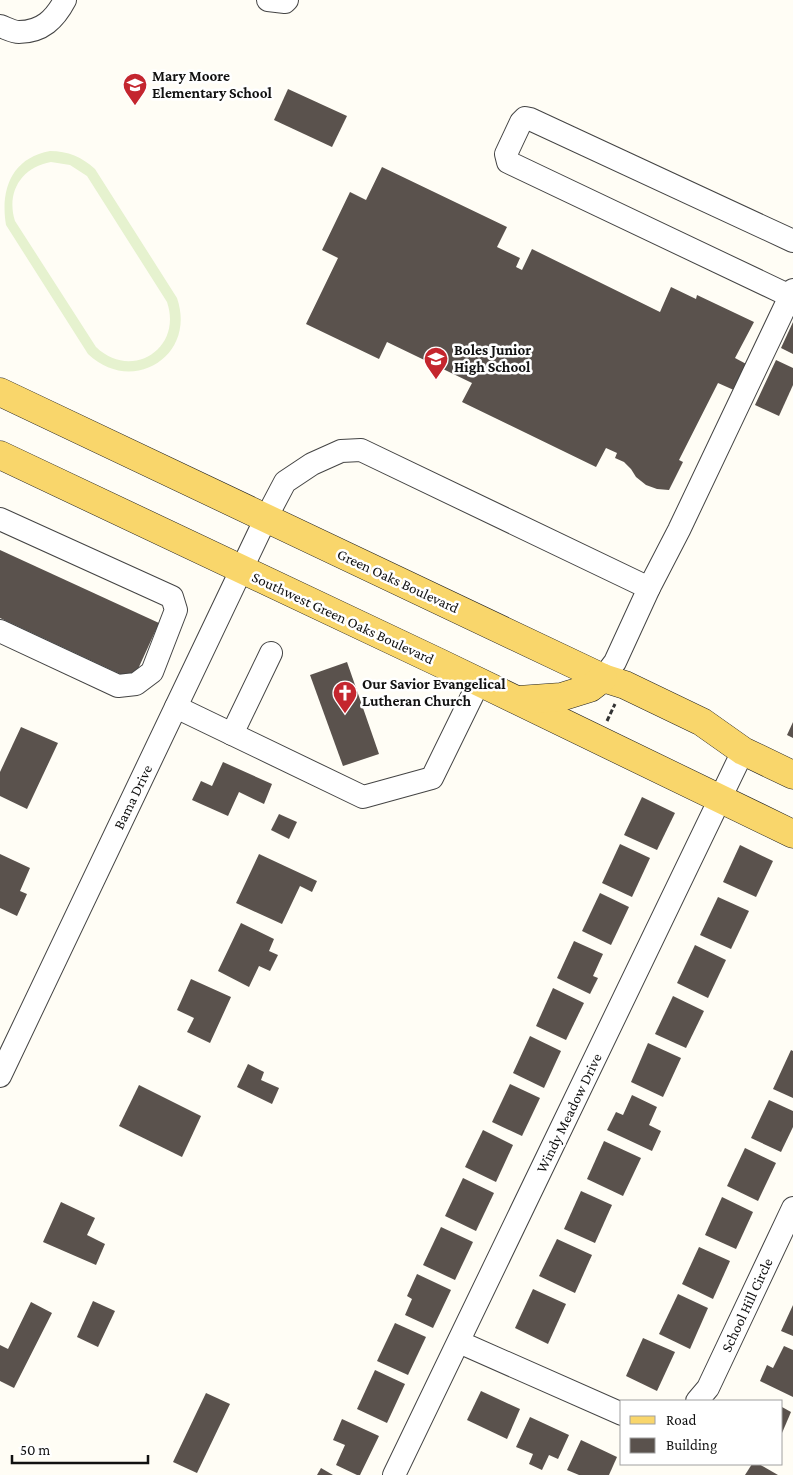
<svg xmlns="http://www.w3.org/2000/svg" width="793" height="1475" font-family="'Crimson Pro',serif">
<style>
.pitch{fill:#e6f2cf;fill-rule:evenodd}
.building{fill:#5a524d}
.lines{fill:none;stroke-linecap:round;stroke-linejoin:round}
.minor-casing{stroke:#444;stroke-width:24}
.major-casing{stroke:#222;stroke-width:29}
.path{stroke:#333;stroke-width:3;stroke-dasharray:5 2.5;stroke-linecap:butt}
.minor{stroke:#fff;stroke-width:22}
.major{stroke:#f9d66b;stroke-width:28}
.labels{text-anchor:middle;stroke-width:5;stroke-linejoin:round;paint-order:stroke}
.poi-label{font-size:15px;font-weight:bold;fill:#111;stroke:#fff;text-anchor:start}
.street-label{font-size:15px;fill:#111;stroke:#fff}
</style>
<rect width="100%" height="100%" fill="#fffdf5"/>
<path class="pitch" d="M 50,151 C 68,151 82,157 95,169 L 177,298 C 197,356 132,396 88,354 L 6,225 C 0,189 12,158 50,151 ZM 51,162 L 70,165 L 87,176 L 167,302 C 183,349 131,381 96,347 L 15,221 C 6,193 21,167 51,162 Z"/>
<g class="building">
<polygon points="288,89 347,116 332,147 274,120"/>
<polygon points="382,167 507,227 497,247 520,258 516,267 522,270 532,249 660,312 671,287 696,299 697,295 754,322 735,358 750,366 736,391 718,383 679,460 683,462 669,490 657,489 646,485 636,477 631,469 624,462 615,458 617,453 606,448 596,467 462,402 472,383 387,342 379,359 306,324 338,258 322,250 350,192 366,200"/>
<polygon points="793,322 793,354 781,348"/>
<polygon points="776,360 793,368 793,385 779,416 755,405"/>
<polygon points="0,550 159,623 133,680 0,618"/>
<polygon points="347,662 379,754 343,766 310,675"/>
<polygon points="793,722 793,738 787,735"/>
<polygon points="21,727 58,743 27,809 0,796 0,772"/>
<polygon points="223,762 272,784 264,804 239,792 228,816 192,800 201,781 212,786"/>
<polygon points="642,797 675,813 657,850 624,835"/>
<polygon points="279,814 297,822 289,839 271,830"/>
<polygon points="620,844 650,858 632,897 602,883"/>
<polygon points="740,845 773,861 756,897 723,882"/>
<polygon points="0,854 30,868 20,891 27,894 17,916 0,908"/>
<polygon points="259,854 317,881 312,892 300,886 282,924 236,903"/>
<polygon points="600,893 629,907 611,945 582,931"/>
<polygon points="718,897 749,911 731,949 700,935"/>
<polygon points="241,923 274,939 269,951 278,955 270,971 259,966 249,987 218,971"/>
<polygon points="574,941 603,954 593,976 598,978 590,994 557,978"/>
<polygon points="695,945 726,960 708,998 677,983"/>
<polygon points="191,979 231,997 210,1043 187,1032 194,1018 177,1010"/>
<polygon points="553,988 584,1003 566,1040 536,1026"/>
<polygon points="673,996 704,1011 686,1048 655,1034"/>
<polygon points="530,1036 561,1051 544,1088 513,1073"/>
<polygon points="648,1043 681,1058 663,1097 631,1082"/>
<polygon points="791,1050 793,1051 793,1098 773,1089"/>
<polygon points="248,1064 264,1072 261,1080 279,1088 272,1104 237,1087"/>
<polygon points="510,1084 540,1098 522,1136 492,1122"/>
<polygon points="139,1085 201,1116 182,1157 119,1126"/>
<polygon points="632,1095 657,1107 649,1125 661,1131 652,1151 607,1130 616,1112 623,1115"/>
<polygon points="769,1100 793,1111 793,1127 781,1152 751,1138"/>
<polygon points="483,1130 513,1145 496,1182 465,1167"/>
<polygon points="604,1141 641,1158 623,1196 587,1179"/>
<polygon points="745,1148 776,1163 758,1201 727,1186"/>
<polygon points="463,1178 494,1193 476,1231 445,1216"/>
<polygon points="581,1191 612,1205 595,1243 564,1229"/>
<polygon points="722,1197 753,1212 736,1249 705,1235"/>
<polygon points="61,1202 95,1218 87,1235 105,1244 96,1265 43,1242"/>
<polygon points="441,1227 473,1242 455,1280 423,1265"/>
<polygon points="557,1239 592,1255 575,1293 539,1276"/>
<polygon points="699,1247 730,1261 713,1299 682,1284"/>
<polygon points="417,1274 451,1290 433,1328 405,1315 412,1299 407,1296"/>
<polygon points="533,1289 566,1304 548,1344 515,1328"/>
<polygon points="678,1294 708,1308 690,1349 659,1334"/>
<polygon points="93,1301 115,1311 98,1347 77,1337"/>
<polygon points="31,1302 52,1313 14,1388 0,1381 0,1345 8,1349"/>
<polygon points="793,1305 793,1336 781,1331"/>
<polygon points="395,1323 426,1337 408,1375 377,1361"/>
<polygon points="643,1338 675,1352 657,1391 626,1376"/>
<polygon points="784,1346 793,1350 793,1397 760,1381 767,1365 773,1368"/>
<polygon points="375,1370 405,1384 387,1423 357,1409"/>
<polygon points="481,1391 520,1409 507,1439 467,1420"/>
<polygon points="206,1393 230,1404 197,1473 173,1462"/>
<polygon points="782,1407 791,1412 782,1433"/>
<polygon points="530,1417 569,1435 558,1459 549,1455 542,1470 529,1464 533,1454 516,1447"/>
<polygon points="342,1419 379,1436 360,1475 357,1475 336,1465 345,1445 333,1440"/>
<polygon points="581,1440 617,1457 609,1475 579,1475 567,1470"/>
<polygon points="752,1464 759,1464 778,1475 745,1475"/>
<polygon points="321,1468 333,1475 317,1475"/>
</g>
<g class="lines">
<defs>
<g id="minor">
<polyline points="268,0 285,2 287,0"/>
<path d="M 0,26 C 6,28 13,32 19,32 C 42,32 55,19 65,0"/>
<polyline points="790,296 508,162 506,154 521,122 525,118 530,119 793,241"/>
<polyline points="0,519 172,597 176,610 152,672 136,684 118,686 0,631"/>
<polyline points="649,588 679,530 793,290"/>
<polyline points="176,707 363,797 432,778 479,682"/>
<polyline points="232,734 271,653"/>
<polyline points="0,1076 266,518 285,482 312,464 341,451 361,450 649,588 615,662 603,678"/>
<polyline points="459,1342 622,1414"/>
<polyline points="697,1401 708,1388 793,1208"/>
<polyline points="394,1475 743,751"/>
</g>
<g id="major">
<polyline points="0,392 603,678 625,685 702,722 743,751 793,775"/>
<polyline points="0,455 440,663 793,834"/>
<polyline points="518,700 561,697 590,688 603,678"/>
</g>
</defs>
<use href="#minor" class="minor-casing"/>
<use href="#major" class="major-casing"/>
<polyline class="path" points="607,721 615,704"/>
<use href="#minor" class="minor"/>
<use href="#major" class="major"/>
</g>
<defs>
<symbol id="school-pin" viewBox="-11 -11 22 30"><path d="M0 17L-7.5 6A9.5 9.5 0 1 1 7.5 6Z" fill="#c4262e" stroke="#fff"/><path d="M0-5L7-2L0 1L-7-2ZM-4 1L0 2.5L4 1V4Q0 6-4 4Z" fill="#fff"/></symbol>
<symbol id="church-pin" viewBox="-11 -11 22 30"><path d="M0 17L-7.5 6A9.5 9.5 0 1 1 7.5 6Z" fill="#c4262e" stroke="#fff"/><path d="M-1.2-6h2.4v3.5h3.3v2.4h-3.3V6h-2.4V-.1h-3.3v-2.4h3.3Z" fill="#fff"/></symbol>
</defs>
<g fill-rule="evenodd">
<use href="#school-pin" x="121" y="71" width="28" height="38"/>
<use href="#school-pin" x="422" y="345" width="28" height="38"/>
<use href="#church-pin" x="331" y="679" width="28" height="38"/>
</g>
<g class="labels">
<g class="poi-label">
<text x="152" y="81">Mary Moore<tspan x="152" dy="17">Elementary School</tspan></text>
<text x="454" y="355">Boles Junior<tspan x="454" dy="17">High School</tspan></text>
<text x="362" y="689">Our Savior Evangelical<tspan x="362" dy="17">Lutheran Church</tspan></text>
</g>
<g class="street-label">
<text transform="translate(398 581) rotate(25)" y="5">Green Oaks Boulevard</text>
<text transform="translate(343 618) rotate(25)" y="5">Southwest Green Oaks Boulevard</text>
<text transform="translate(133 797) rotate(-64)" y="5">Bama Drive</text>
<text transform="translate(569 1113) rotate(-64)" y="5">Windy Meadow Drive</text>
<text transform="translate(747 1305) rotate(-65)" y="5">School Hill Circle</text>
</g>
</g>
<rect x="620" y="1400" width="162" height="65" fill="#ffffff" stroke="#a0a0a0"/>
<rect x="630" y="1416" width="25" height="8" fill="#f9d66b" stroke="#a0a0a0"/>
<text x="666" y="1425" font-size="15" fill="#111111">Road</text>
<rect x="630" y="1438" width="25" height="15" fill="#5a524d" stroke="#a0a0a0"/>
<text x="666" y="1450" font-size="15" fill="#111111">Building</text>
<path d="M12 1455v8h136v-8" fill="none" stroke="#111111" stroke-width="2.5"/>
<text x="20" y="1455" font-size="15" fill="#111111" stroke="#ffffff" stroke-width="4" paint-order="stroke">50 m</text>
</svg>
